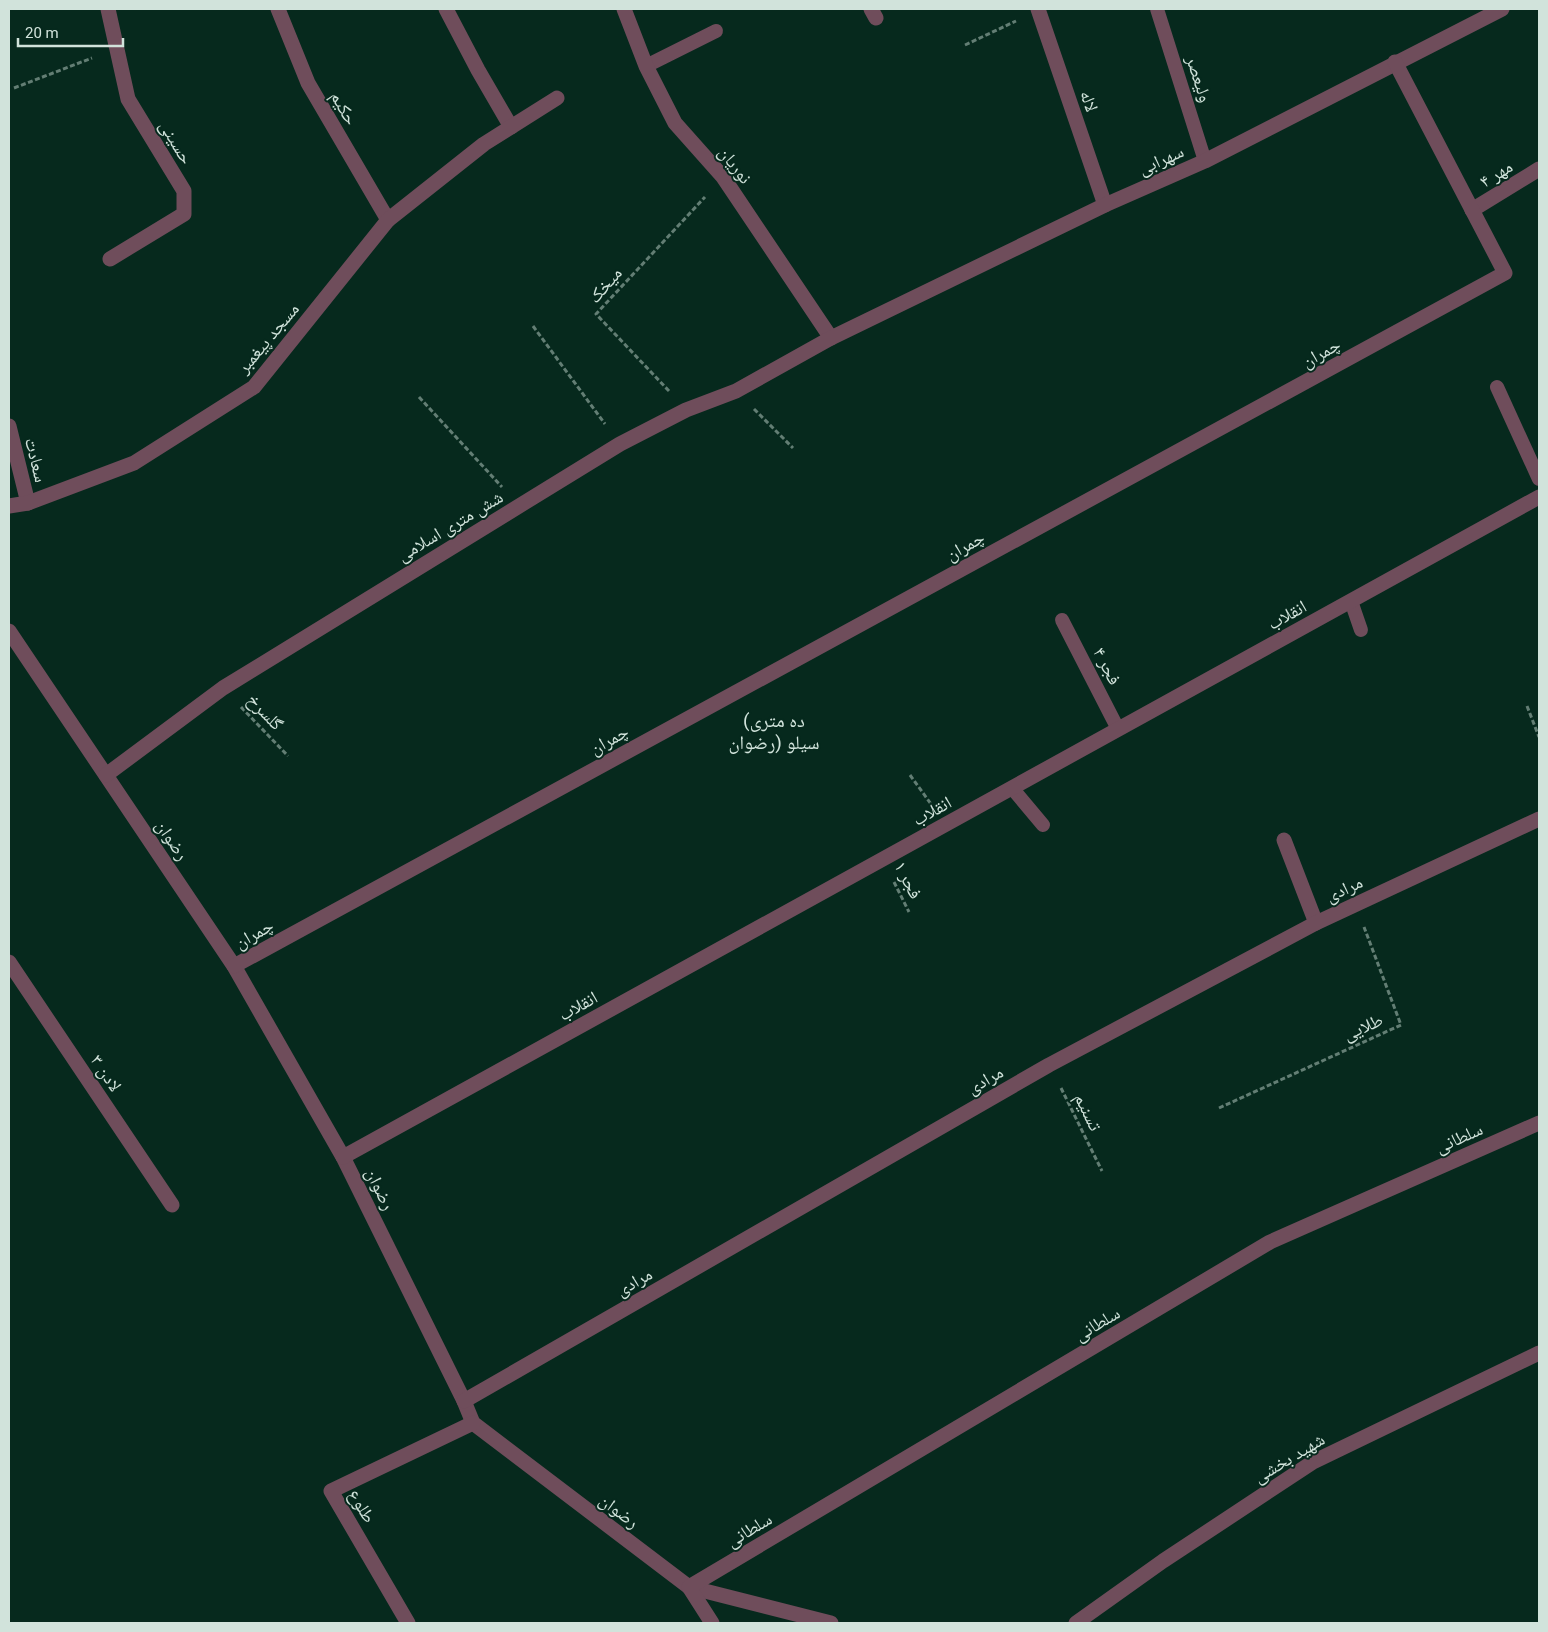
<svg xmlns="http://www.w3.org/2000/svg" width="1548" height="1632" font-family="Roboto,'Noto Naskh Arabic',sans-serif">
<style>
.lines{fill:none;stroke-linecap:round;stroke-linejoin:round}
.path{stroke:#637e74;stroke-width:3;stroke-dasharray:5 2.5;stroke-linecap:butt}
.lane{stroke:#6f4d5b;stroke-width:14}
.street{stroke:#6f4d5b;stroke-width:15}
.labels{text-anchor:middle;stroke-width:4;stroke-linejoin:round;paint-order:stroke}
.street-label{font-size:18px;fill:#d1e3db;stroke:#06291d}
.neighbourhood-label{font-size:19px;fill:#d1e3db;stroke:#06291d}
</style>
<rect width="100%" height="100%" fill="#06291d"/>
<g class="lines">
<g class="path">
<polyline points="965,45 1016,21"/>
<polyline points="14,88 92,58"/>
<polyline points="533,326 605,424"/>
<polyline points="669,391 596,314 705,197"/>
<polyline points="419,397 502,487"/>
<polyline points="754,409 793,448"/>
<polyline points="1527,706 1539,737"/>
<polyline points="241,707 288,756"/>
<polyline points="910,775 931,804"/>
<polyline points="894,882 909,912"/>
<polyline points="1061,1088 1102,1171"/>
<polyline points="1219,1108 1401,1025 1364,927"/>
</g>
<g class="lane">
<polyline points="1157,9 1205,161"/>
<polyline points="646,66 716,31"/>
<polyline points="1497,387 1539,479"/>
<polyline points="1351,601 1361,630"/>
<polyline points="1062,620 1118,729"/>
<polyline points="1012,788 1043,825"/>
</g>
<g class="street">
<polyline points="108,9 128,99 184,191 184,214 110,259"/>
<polyline points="278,9 308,83 388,220"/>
<polyline points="446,9 478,70 511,127"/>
<polyline points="624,9 646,66 675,123 723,177 831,338"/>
<polyline points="871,9 876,18"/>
<polyline points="1038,9 1105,205"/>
<polyline points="1472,210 1539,169"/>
<polyline points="9,426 28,503"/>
<polyline points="9,506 28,503 134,463 254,387 388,220 484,144 557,98"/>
<polyline points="9,631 234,966 343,1157 464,1401 473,1423 689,1587 831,1623"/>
<polyline points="106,775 223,688 620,444 686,410 736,391 831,338 1105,205 1205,161 1502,9"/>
<polyline points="1284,840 1316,923"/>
<polyline points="9,962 172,1205"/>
<polyline points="234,966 1505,273 1395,62"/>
<polyline points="343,1157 1539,497"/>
<polyline points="464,1401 1049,1065 1316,923 1539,819"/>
<polyline points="408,1623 331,1491 473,1423"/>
<polyline points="712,1623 689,1587 1270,1242 1539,1123"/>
<polyline points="1076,1623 1163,1561 1313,1462 1539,1353"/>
</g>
</g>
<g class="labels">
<g class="street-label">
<text transform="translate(1199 79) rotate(72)" y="6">ولیعصر</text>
<text transform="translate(1089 101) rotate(71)" y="6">لاله</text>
<text transform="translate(344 108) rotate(60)" y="6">حکیم</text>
<text transform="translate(176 142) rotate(59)" y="6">حسینی</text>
<text transform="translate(1161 160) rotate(-24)" y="6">سهرابی</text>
<text transform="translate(735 165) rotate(52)" y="6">نوریان</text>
<text transform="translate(1496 174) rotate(-32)" y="6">مهر ۴</text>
<text transform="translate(605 285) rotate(-49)" y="6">میخک</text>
<text transform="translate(268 338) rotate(-50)" y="6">مسجد پیغمبر</text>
<text transform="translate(1321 353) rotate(-29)" y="6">چمران</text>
<text transform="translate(36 460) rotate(76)" y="6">سعادت</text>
<text transform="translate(450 526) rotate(-31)" y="6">شش متری اسلامی</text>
<text transform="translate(965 546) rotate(-29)" y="6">چمران</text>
<text transform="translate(1287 615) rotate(-29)" y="6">انقلاب</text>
<text transform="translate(1107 666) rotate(63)" y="6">فجر ۴</text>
<text transform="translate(265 712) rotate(46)" y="6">گلسرخ</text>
<text transform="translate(609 740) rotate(-29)" y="6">چمران</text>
<text transform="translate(932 811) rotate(-29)" y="6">انقلاب</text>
<text transform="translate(172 840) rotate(56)" y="6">رضوان</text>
<text transform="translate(908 880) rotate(63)" y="6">فجر ۱</text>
<text transform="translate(1344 889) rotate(-25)" y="6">مرادی</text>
<text transform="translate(254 934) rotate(-29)" y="6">چمران</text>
<text transform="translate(578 1006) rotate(-29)" y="6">انقلاب</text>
<text transform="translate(1363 1027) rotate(-24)" y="6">طلایی</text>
<text transform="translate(106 1073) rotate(56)" y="6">لادن ۳</text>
<text transform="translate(985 1080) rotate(-30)" y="6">مرادی</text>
<text transform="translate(1088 1112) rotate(64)" y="6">تسنیم</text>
<text transform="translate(1459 1138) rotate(-24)" y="6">سلطانی</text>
<text transform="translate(380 1189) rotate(64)" y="6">رضوان</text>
<text transform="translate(634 1282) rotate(-30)" y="6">مرادی</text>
<text transform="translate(1097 1324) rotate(-31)" y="6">سلطانی</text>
<text transform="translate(1289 1458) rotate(-31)" y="6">شهید بخشی</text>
<text transform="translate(362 1506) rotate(60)" y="6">طلوع</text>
<text transform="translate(619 1511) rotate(37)" y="6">رضوان</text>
<text transform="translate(749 1530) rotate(-31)" y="6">سلطانی</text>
</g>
<g class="neighbourhood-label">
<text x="774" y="727">(ده متری<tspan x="774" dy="22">سیلو (رضوان</tspan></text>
</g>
</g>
<rect width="1548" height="1632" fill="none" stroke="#d1e3db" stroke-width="20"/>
<path d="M18 38v8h105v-8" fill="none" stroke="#d1e3db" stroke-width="2.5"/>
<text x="25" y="38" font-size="15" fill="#d1e3db" stroke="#06291d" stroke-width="4" paint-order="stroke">20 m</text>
</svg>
